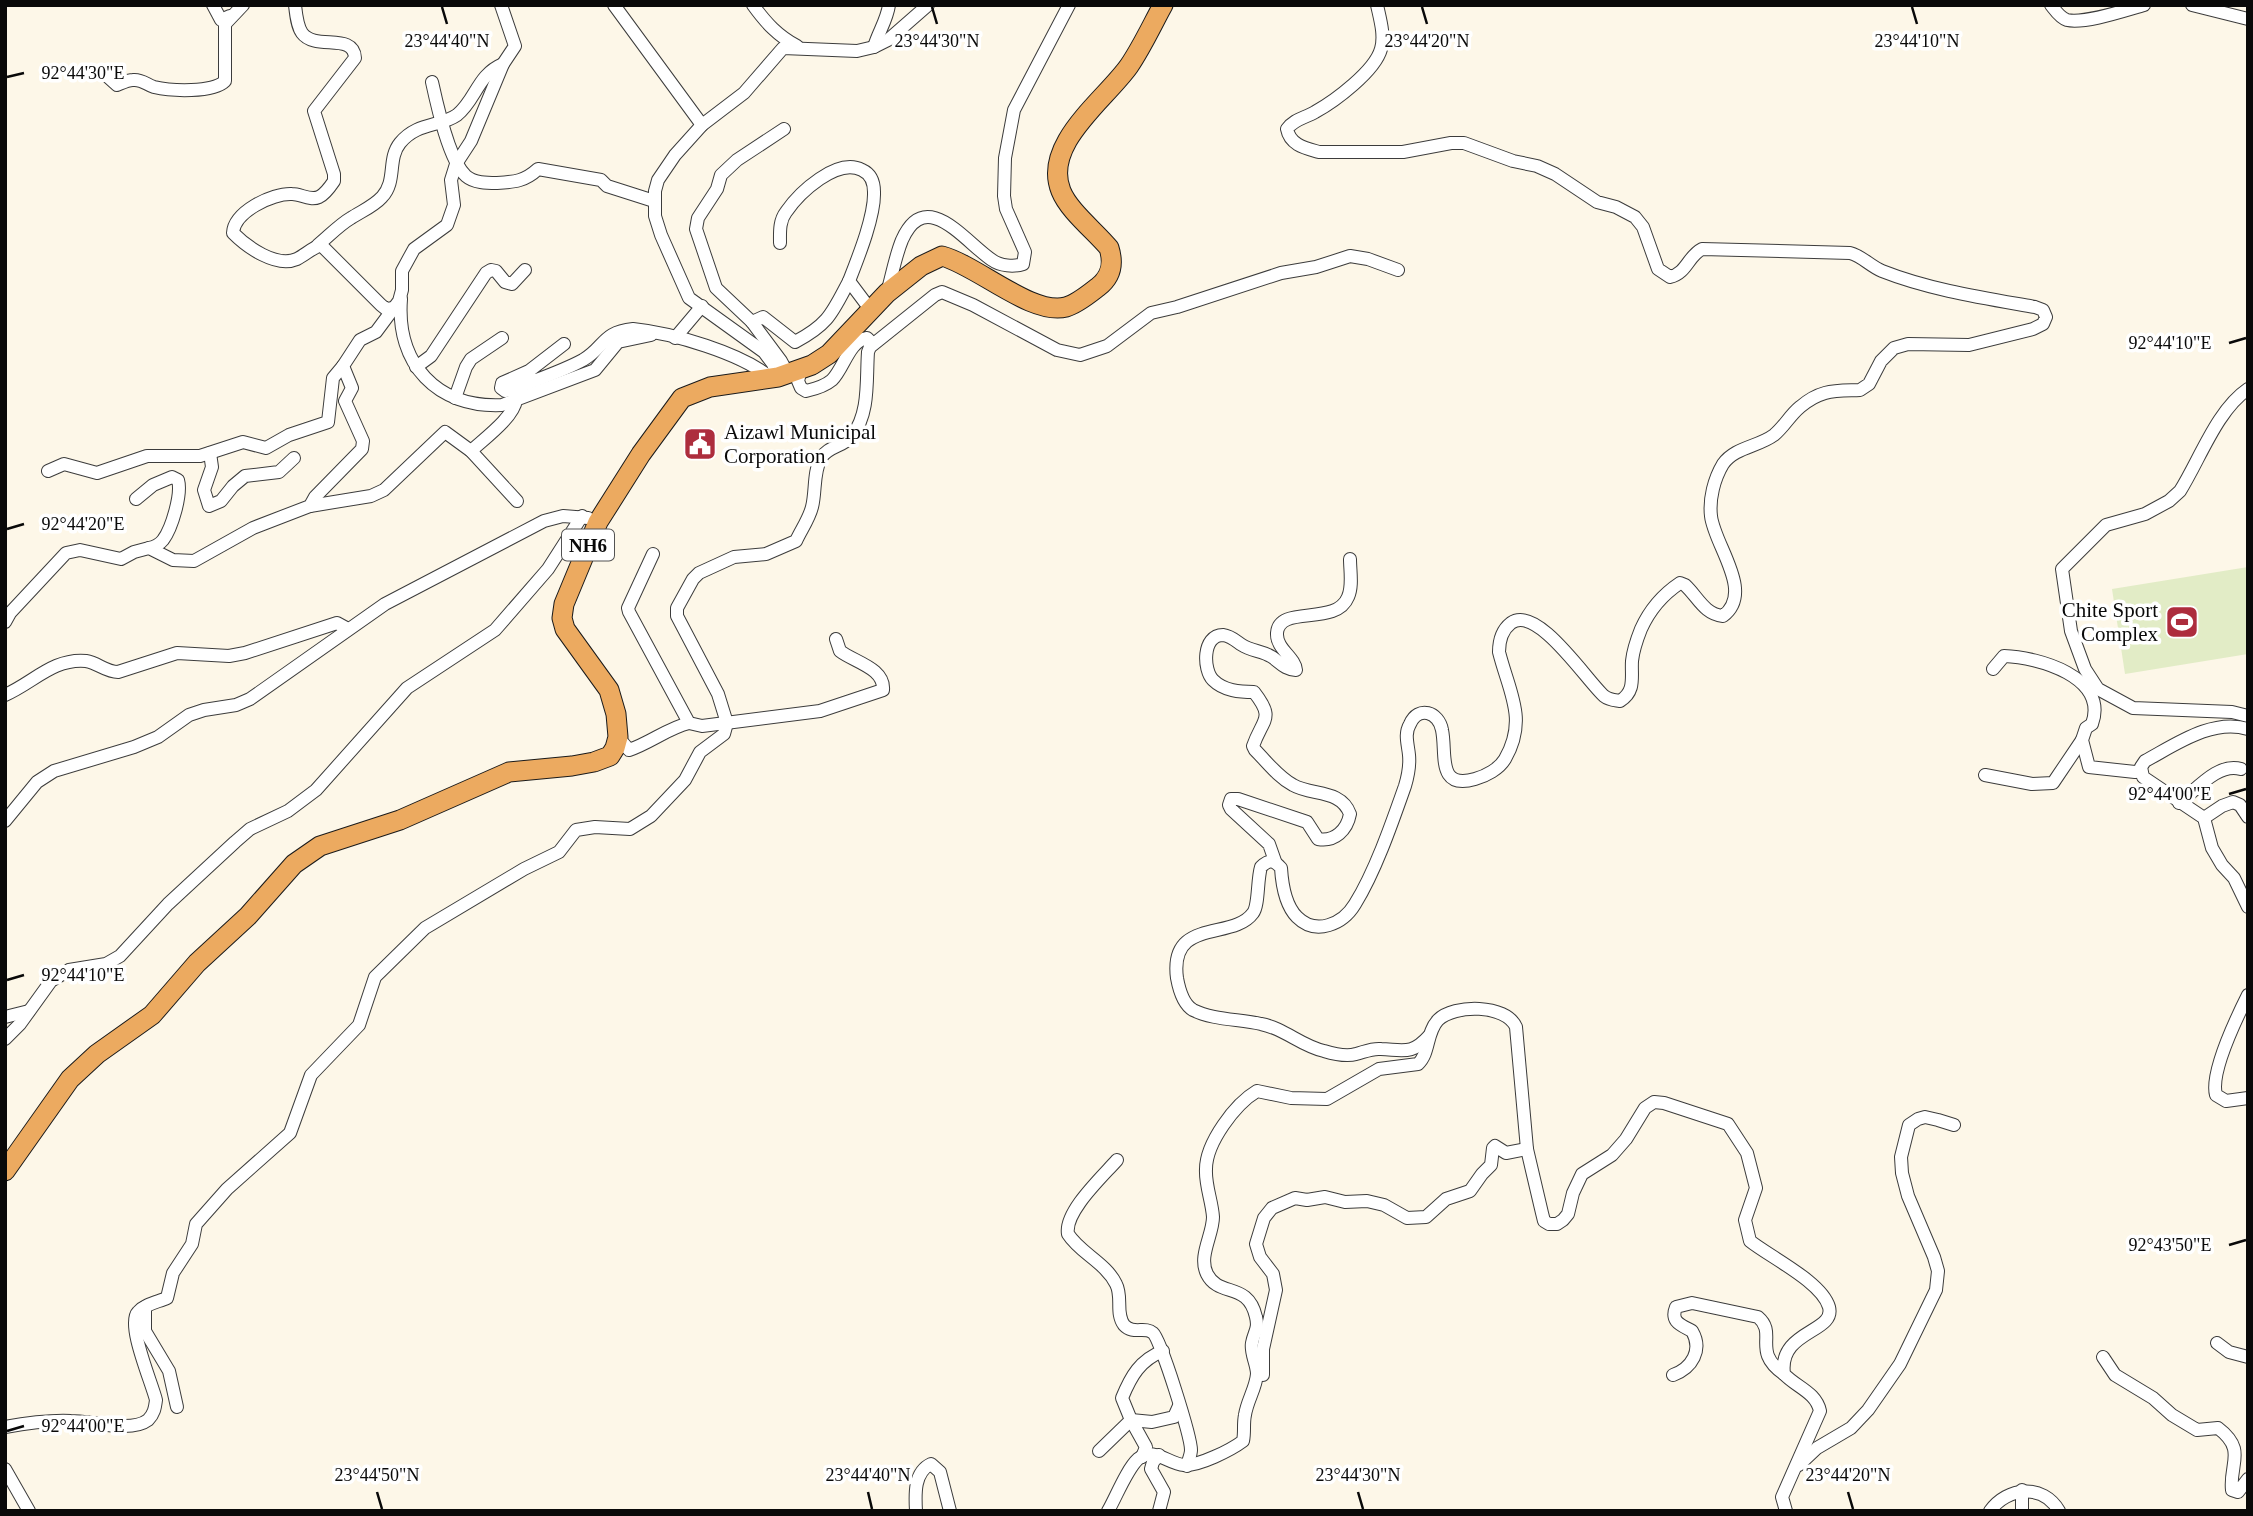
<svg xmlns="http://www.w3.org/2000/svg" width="2253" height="1516" font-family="'Times New Roman',serif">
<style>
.pitch{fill:#e2ecc6}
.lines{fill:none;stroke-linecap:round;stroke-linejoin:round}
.minor-casing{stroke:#3c3c3c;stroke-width:14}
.trunk-casing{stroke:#1a1a1a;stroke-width:21}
.minor{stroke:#fff;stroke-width:12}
.trunk{stroke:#ecaa60;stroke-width:19}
.ticks{fill:none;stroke:#090909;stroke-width:2.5}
.labels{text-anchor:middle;stroke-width:7;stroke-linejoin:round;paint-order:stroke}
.shield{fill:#fff;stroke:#535353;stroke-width:2}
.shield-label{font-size:19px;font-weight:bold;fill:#090909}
.poi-label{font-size:21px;fill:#090909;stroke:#fff;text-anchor:start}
.ticks-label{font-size:18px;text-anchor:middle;fill:#090909;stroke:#fff;stroke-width:7;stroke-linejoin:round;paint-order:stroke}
</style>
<rect width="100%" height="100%" fill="#fdf7e8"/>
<polygon class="pitch" points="2248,567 2248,654 2125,674 2112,589"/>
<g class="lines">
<defs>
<g id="minor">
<polyline points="213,5 221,20 230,16"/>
<path d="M 295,5 C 296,14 297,26 302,33 C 315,51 354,32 355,58 L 314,111 L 334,174 L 334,181 C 330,187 325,194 319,197 C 310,201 301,194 292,194 C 272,193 234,212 233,233 C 247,247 276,268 297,259 C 305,255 312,248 321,245 L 381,305 L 386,309 L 394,308"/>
<polyline points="614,5 702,125"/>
<path d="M 753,5 C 766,23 778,36 797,46"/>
<path d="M 1377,5 C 1380,19 1385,35 1381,49 C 1375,71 1335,101 1315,112 C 1305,118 1294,119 1287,129 C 1290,145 1305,148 1319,152 L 1403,152 L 1451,143 L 1464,143 L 1513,161 L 1537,166 L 1555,174 L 1597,202 L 1616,207 L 1635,217 L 1643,227 L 1658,269 L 1670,277 C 1687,273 1688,256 1702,249 L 1850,253 C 1862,256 1870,266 1882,271 C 1930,290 1984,298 2035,307 L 2043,310 L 2046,317 L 2043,324 L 2033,329 L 1969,345 L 1908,344 L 1894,348 L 1881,361 L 1869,384 L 1860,390 C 1835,391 1821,389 1800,407 C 1790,415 1784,427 1774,435 C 1758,447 1735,447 1723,464 C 1714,479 1709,499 1711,516 C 1714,545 1755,592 1723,616 C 1704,614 1698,597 1685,585 L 1680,583 C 1662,595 1650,609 1641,629 C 1637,639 1633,651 1632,661 C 1631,677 1636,691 1620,701 C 1614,700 1609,700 1604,696 C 1587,681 1537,604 1511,623 C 1502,630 1499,641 1499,652 C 1509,692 1528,719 1505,759 C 1499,769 1486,776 1475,779 C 1436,790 1447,753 1442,730 C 1439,712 1418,705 1410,724 C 1404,734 1408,744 1409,755 C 1410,765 1408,776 1405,786 C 1392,823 1375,872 1355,904 C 1343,924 1316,936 1297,917 C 1285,905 1282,884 1281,868 C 1274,860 1269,859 1261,867 C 1257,880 1259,905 1253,913 C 1233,941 1169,917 1177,978 C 1179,989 1183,1004 1193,1010 C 1213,1020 1240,1019 1261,1024 C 1284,1028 1301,1046 1324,1051 C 1334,1054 1346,1057 1356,1054 C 1364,1052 1372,1048 1381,1049 C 1404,1050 1412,1055 1429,1036"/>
<path d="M 2051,5 C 2055,10 2060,18 2067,20 C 2085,24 2126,10 2144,5"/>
<polyline points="2192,5 2248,19"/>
<path d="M 874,47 C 878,33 887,20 889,5"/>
<path d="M 107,76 L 117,85 C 122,83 128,80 133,80 C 142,79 147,85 154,87 C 171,91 213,93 225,81 L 225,24 L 243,5"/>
<path d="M 432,82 C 437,105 449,161 466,176 C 474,183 487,183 497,183 C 515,182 525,181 538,169 L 601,180 L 607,186 L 654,201"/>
<polyline points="784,129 737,160 721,175 717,189 698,218 696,229 716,288 752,322 781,361 788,374"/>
<path d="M 780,243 C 780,233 779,221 786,212 C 799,193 837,157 862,170 C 871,174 874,182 874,192 C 875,216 858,258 849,281 L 870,309"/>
<path d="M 318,245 C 329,236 339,225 351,218 C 362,211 374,206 382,197 C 397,181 387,159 400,143 C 417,122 440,127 457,115 C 476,100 477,75 503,64"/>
<path d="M 887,293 C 892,276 895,257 902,240 C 926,186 965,242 992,260 C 1000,266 1014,267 1023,264 L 1025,252 L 1006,209 L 1004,196 L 1005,158 L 1014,110 L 1069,5"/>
<path d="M 401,299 C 396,364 437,408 502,405 L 595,370 L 618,342 L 651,335"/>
<path d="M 752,322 L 763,317 L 795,342 C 829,324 832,313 849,281"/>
<polyline points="675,338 702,306"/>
<path d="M 564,344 L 529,371 L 502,383 L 501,388 L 505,391 L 511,390 C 535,380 561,372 583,360 C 605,347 602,332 633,329 C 672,333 742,353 772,379"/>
<polyline points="416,367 431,356 486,273 491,270 496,271 505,282 512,284 525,270"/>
<path d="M 801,369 L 798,381 L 801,388 L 806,391 C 815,389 825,386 832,380 C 844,368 849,341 867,338 L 871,342 L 870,347"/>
<polyline points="778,377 773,364 764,352 689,298 661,235 655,216 655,191 658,180 675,155 702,125 744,93 783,48 857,51 874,47 888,40 928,5"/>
<path d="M 2248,389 C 2217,410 2200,459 2180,491 L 2169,501 L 2145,514 L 2106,525 L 2062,569 L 2071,631 L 2085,669 L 2098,689 L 2133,708 L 2232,712 L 2248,716"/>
<polyline points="455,398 466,367 471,359 502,338"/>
<path d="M 471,451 C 484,439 514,417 516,400"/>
<polyline points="210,453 212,467 204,490 209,506 221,501 233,486 245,476 279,472 294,458"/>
<polyline points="48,471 64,464 97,473 147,456 200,456 243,442 266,448 289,435 328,422 333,378 343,366"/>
<path d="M 136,499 L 153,485 L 172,477 L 178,480 C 182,494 172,528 163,540 C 159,545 154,547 149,548"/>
<polyline points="310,506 371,496 384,490 445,432 471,451 517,501"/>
<path d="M 653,554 L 628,608 L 629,612 L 689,723 L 702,726 L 820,711 L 883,690 C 885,668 854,662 840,651 L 836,639"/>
<polyline points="5,622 10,613 66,553 80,550 121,559 134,552 149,548 173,560 194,561 253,528 310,506 315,497 362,449 363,441 345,401 352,388 343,366 360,340 376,332 399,301 402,290 402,271 414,249 447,225 454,205 451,180 456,164 471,141 503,64 515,46 501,5"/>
<path d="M 1993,669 L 2004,656 C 2038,657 2109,677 2092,724 L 2086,728 L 2082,740 L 2089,767 L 2135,772 L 2141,771"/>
<path d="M 5,695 C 33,683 53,658 86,661 C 98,663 106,672 118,672 L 177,653 L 229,656 L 245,653 L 337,623 L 348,629"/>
<path d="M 2248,729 C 2212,718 2175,745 2145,761 L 2141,767 L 2143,777 L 2204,818 L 2212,848 L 2222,865 L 2234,878 L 2248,907"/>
<path d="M 618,737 L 629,750 C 650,743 668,728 689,723"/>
<polyline points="1985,775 2032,784 2053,783 2082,740"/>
<path d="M 2179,803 C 2196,790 2218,762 2241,769"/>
<polyline points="2204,818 2222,806 2233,802 2240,805 2248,817"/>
<polyline points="5,821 37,782 54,771 134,747 158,737 189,715 204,710 236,705 250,699 385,604 544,521 563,516 588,518"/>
<path d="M 1275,861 L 1269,844 L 1231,809 L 1229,805 L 1231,799 L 1238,799 L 1307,822 L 1318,839 C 1335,842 1347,830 1350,814 C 1341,789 1312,796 1293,785 C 1278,777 1267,762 1255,750 L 1253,746 C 1263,718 1275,719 1254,692 C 1240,692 1224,691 1213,680 C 1203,670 1202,635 1223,635 C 1231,636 1236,641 1242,645 C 1251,651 1263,651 1272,657 C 1281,663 1284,669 1296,670 C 1295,657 1276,649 1277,633 C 1279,604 1336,627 1348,597 C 1353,586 1350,571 1350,559"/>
<path d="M 2248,995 C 2237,1017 2210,1073 2216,1095 L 2226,1101 L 2248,1098"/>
<polyline points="5,1017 29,1011"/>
<polyline points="5,1039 20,1024 51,981 69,970 106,964 120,956 168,904 235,842 250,829 288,811 316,790 407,688 495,630 548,569 582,516"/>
<path d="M 1117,1160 C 1102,1177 1064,1212 1068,1234 C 1080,1253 1106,1263 1116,1284 C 1123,1297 1115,1313 1124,1325 C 1133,1335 1145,1326 1153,1333 C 1161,1340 1191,1437 1191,1450 C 1191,1455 1188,1461 1187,1466"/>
<polyline points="145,1307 145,1331 169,1371 177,1407"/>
<polyline points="2217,1343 2229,1352 2248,1357"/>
<path d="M 2103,1357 L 2115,1375 L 2153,1398 L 2172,1415 L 2197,1430 L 2218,1428 C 2247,1450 2229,1464 2232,1490 L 2238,1492 L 2248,1479"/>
<polyline points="1263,1375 1263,1349 1276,1290 1273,1274 1260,1257 1256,1244 1264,1218 1272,1208 1295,1198 1307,1200 1325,1197 1345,1202 1367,1201 1384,1205 1407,1218 1426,1217 1446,1199 1470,1191 1482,1174 1491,1165 1493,1148 1495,1146 1506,1153 1527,1149"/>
<path d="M 1673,1375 C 1692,1368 1703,1350 1692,1331 C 1681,1325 1670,1322 1676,1307 L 1692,1303 L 1758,1317 C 1778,1334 1751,1351 1784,1374"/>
<path d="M 5,1427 C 27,1423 49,1420 71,1421 C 92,1421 131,1433 148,1420 C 154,1414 155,1408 156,1400 C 152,1383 126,1324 138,1312 C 145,1304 158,1302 167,1298 L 173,1273 L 192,1244 L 196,1224 L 227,1189 L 290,1133 L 311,1075 L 359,1025 L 375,977 L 425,928 L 524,869 L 559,852 L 576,830 L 595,827 L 630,829 L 651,816 L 685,780 L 700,752 L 724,734 L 727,723 L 718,694 L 677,616 L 677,608 L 693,579 L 699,573 L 734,557 L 766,554 L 796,541 C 801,530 809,519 812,507 C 816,492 813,472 821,458 C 828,446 843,447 852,436 C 870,413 866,380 868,352 L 870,347 L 935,295 L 942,292 L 973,305 L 1057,350 L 1080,355 L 1107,346 L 1151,313 L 1177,307 L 1281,273 L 1316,267 L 1350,256 L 1368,259 L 1398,270"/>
<polyline points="1099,1451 1131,1420 1152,1422 1174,1417 1179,1406"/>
<path d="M 1142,1457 L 1146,1447 L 1131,1420 L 1122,1398 C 1131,1376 1140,1360 1163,1351"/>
<polyline points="1799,1465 1817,1448 1851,1428 1868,1410 1900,1364 1936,1290 1938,1271 1934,1257 1908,1196 1902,1173 1901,1157 1909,1125 1918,1119 1925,1117 1938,1120 1954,1125"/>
<polyline points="5,1469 29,1511"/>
<polyline points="2022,1490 2022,1511"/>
<path d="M 916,1511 C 915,1494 914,1472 931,1464 L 940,1472 L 950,1511"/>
<path d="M 1108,1511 C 1116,1497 1127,1469 1138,1459 C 1154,1446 1168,1464 1184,1465 C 1199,1466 1231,1450 1243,1441 C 1245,1432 1243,1424 1245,1415 C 1247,1401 1256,1388 1257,1374 C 1257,1364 1250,1353 1252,1343 C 1254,1332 1259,1329 1256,1317 C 1248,1281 1219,1298 1207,1274 C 1198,1256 1213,1235 1213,1217 C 1212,1201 1205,1185 1206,1169 C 1206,1143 1235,1104 1257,1091 L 1291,1098 L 1327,1099 L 1379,1069 L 1418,1064 C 1430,1053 1426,1033 1438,1020 C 1454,1004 1506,1004 1516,1027 L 1527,1149 L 1542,1213 L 1544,1221 L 1549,1224 L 1557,1224 L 1563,1220 L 1568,1214 L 1573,1193 L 1582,1174 L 1612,1155 L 1626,1139 L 1645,1108 L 1654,1102 L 1664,1103 L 1728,1124 L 1747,1153 L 1756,1188 L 1745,1220 L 1750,1241 C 1770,1257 1822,1282 1829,1307 C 1836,1333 1778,1330 1784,1374 C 1796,1387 1816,1392 1820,1411 L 1782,1497 L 1786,1511"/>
<polyline points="1159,1511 1164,1492 1151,1469 1153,1462 1159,1455"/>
<path d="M 1990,1511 C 2007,1487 2043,1483 2059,1511"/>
</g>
<path id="trunk" d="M 5,1171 L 70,1079 L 97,1054 L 152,1015 L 197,963 L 248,916 L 294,864 L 320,846 L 400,820 L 509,772 L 572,766 L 594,762 L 610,756 L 615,748 L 618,737 L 616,714 L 609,690 L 565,629 L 562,618 L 564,604 L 598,522 L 641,454 L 682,398 L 710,387 L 778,377 L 812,365 L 829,354 L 887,293 L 921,266 L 942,256 C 978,266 1032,316 1066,307 C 1077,304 1089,294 1098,287 C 1111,277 1114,264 1109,248 C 1095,231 1069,211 1061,191 C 1042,144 1105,100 1129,66 C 1142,47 1152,25 1163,5"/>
</defs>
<use href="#minor" class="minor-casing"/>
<use href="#trunk" class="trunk-casing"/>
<use href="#minor" class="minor"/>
<use href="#trunk" class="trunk"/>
</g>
<path class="ticks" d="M 442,7 L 447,24M 932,7 L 937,24M 1422,7 L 1427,24M 1912,7 L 1917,24M 7,77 L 24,73M 2229,343 L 2246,338M 7,529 L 24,524M 2229,794 L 2246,789M 7,980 L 24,975M 2229,1245 L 2246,1240M 7,1431 L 24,1426M 377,1492 L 382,1509M 868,1492 L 872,1509M 1358,1492 L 1363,1509M 1848,1492 L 1853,1509"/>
<defs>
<symbol id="civic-square" viewBox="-11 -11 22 22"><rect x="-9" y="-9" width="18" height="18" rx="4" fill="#ad2d3d" stroke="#fff"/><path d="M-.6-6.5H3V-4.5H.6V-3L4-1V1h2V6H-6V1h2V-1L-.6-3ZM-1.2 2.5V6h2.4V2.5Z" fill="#fff"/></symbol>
<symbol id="stadium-square" viewBox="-11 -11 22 22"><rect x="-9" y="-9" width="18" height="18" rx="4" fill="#ad2d3d" stroke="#fff"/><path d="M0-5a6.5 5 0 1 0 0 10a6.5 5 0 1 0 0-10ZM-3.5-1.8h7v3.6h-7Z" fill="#fff"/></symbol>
</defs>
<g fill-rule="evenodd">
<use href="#civic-square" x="681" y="425" width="38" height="38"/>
<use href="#stadium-square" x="2163" y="603" width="38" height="38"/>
</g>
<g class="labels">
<rect class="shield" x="562" y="529.5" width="52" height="31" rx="5"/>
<g class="shield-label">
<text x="588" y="552">NH6</text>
</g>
<g class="poi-label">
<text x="724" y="439">Aizawl Municipal<tspan x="724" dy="24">Corporation</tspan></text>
<text x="2158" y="617" text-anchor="end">Chite Sport<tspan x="2158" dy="24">Complex</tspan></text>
</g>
</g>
<g class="ticks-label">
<text x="447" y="47">23°44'40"N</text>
<text x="937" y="47">23°44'30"N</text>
<text x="1427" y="47">23°44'20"N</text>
<text x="1917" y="47">23°44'10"N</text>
<text x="83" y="79">92°44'30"E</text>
<text x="2170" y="349">92°44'10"E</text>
<text x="83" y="530">92°44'20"E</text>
<text x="2170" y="800">92°44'00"E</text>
<text x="83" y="981">92°44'10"E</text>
<text x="2170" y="1251">92°43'50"E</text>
<text x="83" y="1432">92°44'00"E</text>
<text x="377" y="1481">23°44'50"N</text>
<text x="868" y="1481">23°44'40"N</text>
<text x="1358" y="1481">23°44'30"N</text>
<text x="1848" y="1481">23°44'20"N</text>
</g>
<rect width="2253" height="1516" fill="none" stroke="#090909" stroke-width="14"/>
</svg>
